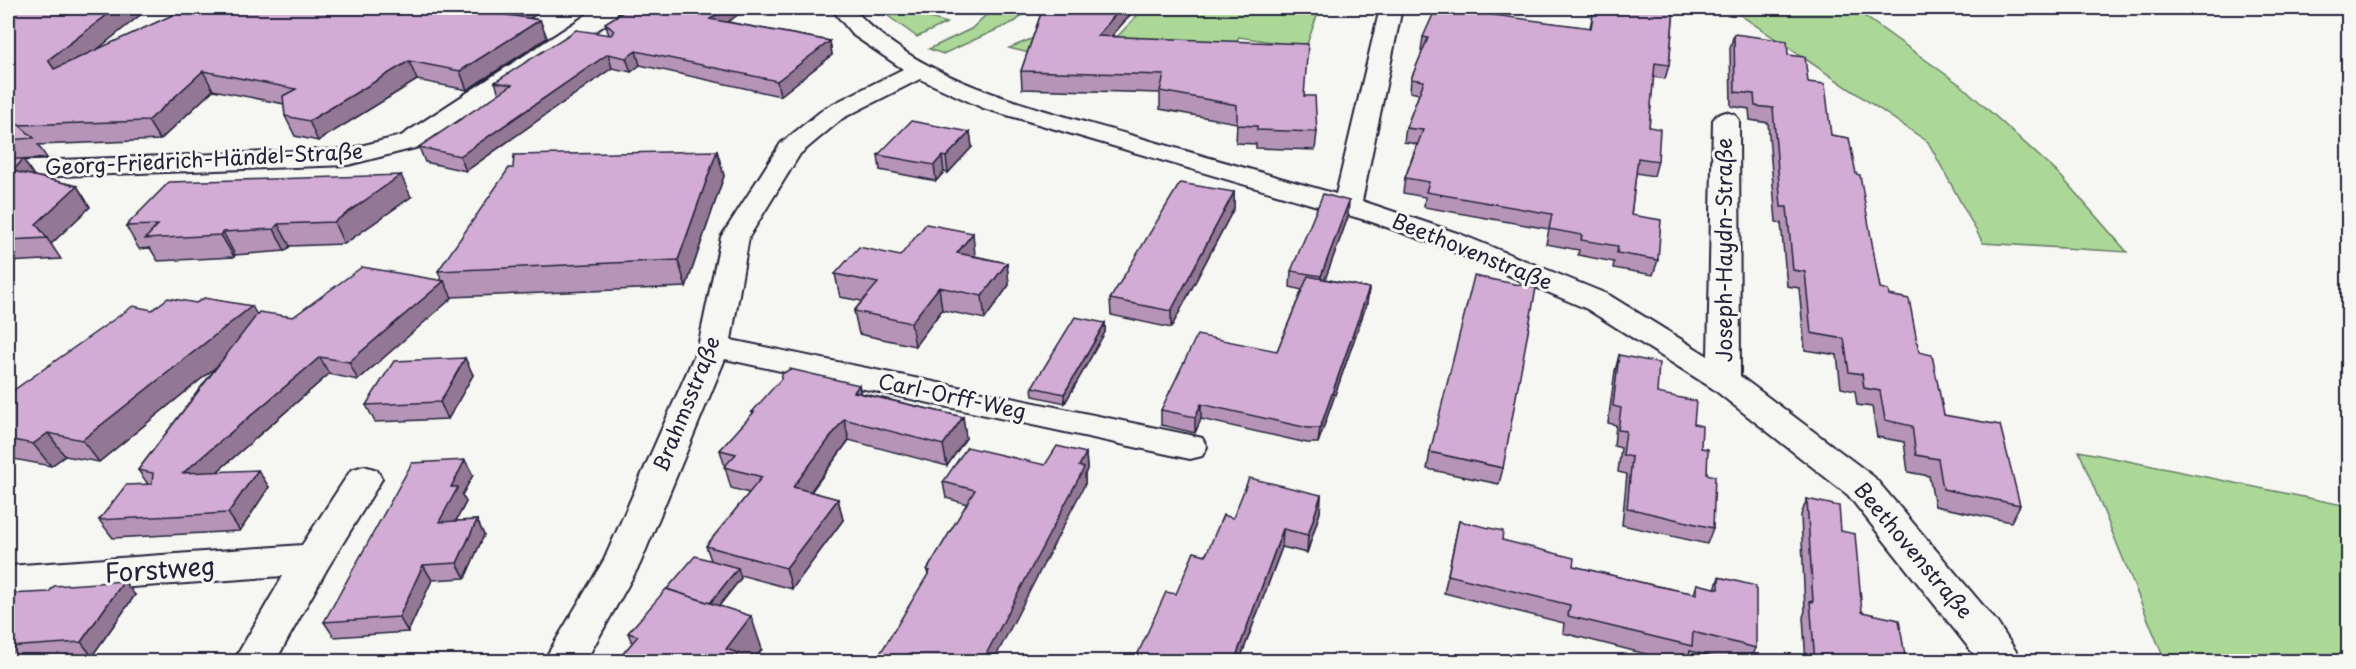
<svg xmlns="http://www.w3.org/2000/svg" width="2356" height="669" font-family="'Playpen Sans',sans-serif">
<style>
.green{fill:#abd896;stroke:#667d68;stroke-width:1.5}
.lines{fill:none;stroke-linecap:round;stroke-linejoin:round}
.street-casing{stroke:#22223b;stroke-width:4}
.street{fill:#f6f6f2;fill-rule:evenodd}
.wall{fill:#b594b7;stroke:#22223b;stroke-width:1.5}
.shaded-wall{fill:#937895;stroke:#22223b;stroke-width:1.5}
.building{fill:#d2acd5;stroke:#22223b;stroke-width:1.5}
.labels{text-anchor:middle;stroke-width:6;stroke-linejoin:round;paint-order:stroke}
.street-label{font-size:21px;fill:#22223b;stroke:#f6f6f2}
.near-street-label{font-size:26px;fill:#22223b;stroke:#f6f6f2}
</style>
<rect width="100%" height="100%" fill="#f6f6f2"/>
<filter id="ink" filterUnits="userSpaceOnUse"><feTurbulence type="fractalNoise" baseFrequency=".0167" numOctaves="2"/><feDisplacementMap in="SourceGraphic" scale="12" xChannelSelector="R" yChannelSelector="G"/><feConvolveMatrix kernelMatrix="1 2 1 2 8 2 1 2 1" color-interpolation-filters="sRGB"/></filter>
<g filter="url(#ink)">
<g class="green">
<polygon points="877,8 1029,8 1016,21 943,54 929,49 971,29 988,13 940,8 929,18 947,23 917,37"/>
<polygon points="1144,8 1302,8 1319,10 1306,47 1239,37 1233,48 1029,53 1009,48 1041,35 1118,36"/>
<polygon points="1730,8 1853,8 1962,86 2059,174 2127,252 1983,243 1928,142"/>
<polygon points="2079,451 2348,506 2348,661 2165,661"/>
</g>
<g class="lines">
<defs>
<g id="street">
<polygon points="597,8 619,8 614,19 419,147 348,165 8,178 8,162 348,149 401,136"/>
<path d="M 831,8 L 853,8 C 919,83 1038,108 1130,135 C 1199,155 1267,174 1336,194 L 1380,8 L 1402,8 L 1362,201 L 1460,234 L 1609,295 L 1708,356 L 1713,120 L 1717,115 L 1726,112 L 1735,115 L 1739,120 L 1740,376 L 1874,477 L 1996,621 L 2023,662 L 1980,662 L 1848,495 L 1712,388 L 1587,309 L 1440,246 L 1372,222 L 983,108 L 920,79 L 843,118 L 800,154 L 749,237 L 731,340 L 1190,435 L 1202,438 L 1207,447 L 1202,456 L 1190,459 L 725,359 L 640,564 L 585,662 L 543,662 L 604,560 L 698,347 L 721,237 L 781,143 L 825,108 L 903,69 L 853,35 Z"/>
<polygon points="364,466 377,470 382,479 327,569 275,662 233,662 283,576 8,596 8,566 302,545 351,470"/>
</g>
</defs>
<use href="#street" class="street-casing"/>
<use href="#street" class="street"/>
</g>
<g class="wall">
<polygon points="149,8 95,51 188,8 547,8 530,18 540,20 547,38 467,90 417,80 318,141 295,136 285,116 284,104 213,90 160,140 38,145 47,158 23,160 34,176 77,186 90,207 51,244 61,259 8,262 8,12"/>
<polygon points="629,8 747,8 728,22 830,41 832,55 780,96 640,65 631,72 612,68 466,171 425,162 419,147 499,94 495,82 609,35 605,23"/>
<polygon points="1043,8 1136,8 1111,37 1304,96 1317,132 1315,150 1256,148 1256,144 1236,143 1237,123 1160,109 1160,93 1022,89 1021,71"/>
<polygon points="1498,8 1495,16 1590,28 1594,8 1674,8 1669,65 1665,79 1653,77 1649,127 1658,161 1654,176 1636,173 1631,215 1658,260 1653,275 1613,268 1614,262 1578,255 1579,250 1546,244 1549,229 1424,207 1425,197 1403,193 1405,178 1417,144 1404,142 1406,128 1419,94 1410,92 1411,79 1423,51 1421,51 1423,37"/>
<polygon points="1734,34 1788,55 1808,82 1831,135 1856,174 1880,288 1889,295 1919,352 1944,415 2020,505 2011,522 1935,506 1929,476 1908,472 1904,442 1877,437 1872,407 1857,405 1855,391 1841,388 1837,355 1805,350 1799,288 1787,286 1781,223 1776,222 1768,123 1750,120 1749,109 1731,106 1730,48"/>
<polygon points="970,132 972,147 948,173 944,172 936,181 880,170 878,155"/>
<polygon points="717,151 724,176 686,287 451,297 358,380 329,374 217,472 269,487 240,531 113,538 99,520 148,484 138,470 217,366 99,462 65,456 51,466 8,458 8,392 11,392 152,310 257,314 293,317 442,281 438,271"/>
<polygon points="1234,192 1234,208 1171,328 1111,315 1110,299"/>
<polygon points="411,197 344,244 290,246 285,251 235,255 234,257 158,261 150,248 139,249 126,226"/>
<polygon points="1348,217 1325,279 1369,288 1367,303 1318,443 1307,443 1201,419 1195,433 1161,425 1161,410 1277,351 1302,290 1290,287 1291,271"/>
<polygon points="975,255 975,256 1007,263 1009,285 985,319 942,310 915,346 859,334 854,311 862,301 840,297 835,274 900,256"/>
<polygon points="1105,323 1105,332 1065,403 1033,396 1032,387"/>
<polygon points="1619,355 1657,393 1694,424 1701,448 1707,474 1713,528 1707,544 1622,525 1627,474 1618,472 1621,448 1614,446 1616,425 1608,423 1615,371"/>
<polygon points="465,358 473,375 448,419 375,422 366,405"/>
<polygon points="859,385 861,393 963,417 966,438 947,466 849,440 811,492 838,499 843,520 792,589 740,575 741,578 719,606 762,649 753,662 616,662 632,643 628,633 667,589 711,560 706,546 749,493 731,488 720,450 753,414 752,412"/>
<polygon points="1430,452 1503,468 1499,484 1427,469"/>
<polygon points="1086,453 1087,469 1085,474 1085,484 928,575 927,570 967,504 946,498 943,482 1045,465"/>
<polygon points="473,475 462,495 466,502 456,521 477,520 484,535 465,578 432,580 408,632 334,637 324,622"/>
<polygon points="1321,495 1320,512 1307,553 1282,547 1239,662 1134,662 1176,594 1233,518"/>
<polygon points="1807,499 1841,531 1862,612 1906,662 1806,662 1803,617 1805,611 1801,515"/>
<polygon points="1459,521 1502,540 1573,566 1652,585 1694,594 1697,584 1715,589 1719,577 1756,648 1750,662 1732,662 1690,651 1686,662 1677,662 1563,633 1564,623 1444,593"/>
<polygon points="8,594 135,595 92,656 8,661"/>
</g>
<g class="shaded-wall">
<polygon points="116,8 149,8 60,79 48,60"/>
<polygon points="511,8 547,8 507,32 501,14"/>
<polygon points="726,8 747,8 714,32 710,19"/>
<polygon points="1121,8 1136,8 1097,53 1097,36"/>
<polygon points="1496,8 1498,8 1491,28 1493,15"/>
<polygon points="540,20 547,38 467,90 460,71"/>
<polygon points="830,41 832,55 780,96 777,81"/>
<polygon points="636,51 640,65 631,72 626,58"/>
<polygon points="608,54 612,68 466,171 460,156"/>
<polygon points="409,61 417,80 318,141 309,121"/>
<polygon points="203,71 213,90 160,140 148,121"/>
<polygon points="970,132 972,147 948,173 946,157"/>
<polygon points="717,151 724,176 686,287 678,260"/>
<polygon points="942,156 944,172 936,181 934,165"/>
<polygon points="23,159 36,179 13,171"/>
<polygon points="401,175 411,197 344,244 334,222"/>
<polygon points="77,186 90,207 51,244 36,224"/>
<polygon points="1234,192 1234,208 1171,328 1171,311"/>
<polygon points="1349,201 1348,217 1320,293 1321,276"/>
<polygon points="278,224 290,246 285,251 274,229"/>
<polygon points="223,232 235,255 234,257 221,235"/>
<polygon points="973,233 975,255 960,275 957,253"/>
<polygon points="1007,263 1009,285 985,319 982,296"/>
<polygon points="444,281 452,298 358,380 349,362"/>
<polygon points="939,287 942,310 915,346 911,323"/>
<polygon points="1369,288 1367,303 1318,443 1320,428"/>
<polygon points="252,306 264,328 99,462 82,440"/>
<polygon points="1105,323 1105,332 1065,403 1064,394"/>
<polygon points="320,357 329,374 195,491 183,473"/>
<polygon points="465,358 473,375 448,419 440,402"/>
<polygon points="859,385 863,406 854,392"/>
<polygon points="1201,404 1201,419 1195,433 1195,417"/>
<polygon points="963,417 966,438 947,466 943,445"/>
<polygon points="844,419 849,440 798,508 793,487"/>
<polygon points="48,433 65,456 51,466 33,444"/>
<polygon points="1086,453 1087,469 1085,474 1085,484 993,662 982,662 1079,466"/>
<polygon points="465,460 473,475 462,495 466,502 447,537 439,522 451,487"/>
<polygon points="258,470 269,487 240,531 228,513"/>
<polygon points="1321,495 1320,512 1307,553 1308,535"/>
<polygon points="838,499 843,520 792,589 786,568"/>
<polygon points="477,520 484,535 465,578 457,563"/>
<polygon points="1283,529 1282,547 1239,662 1234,662"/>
<polygon points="423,565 432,580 408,632 399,617"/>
<polygon points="738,568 741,578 711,616 708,606"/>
<polygon points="124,581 135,595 92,656 81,642"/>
<polygon points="751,616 762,649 753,662 730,662 726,649"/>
</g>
<g class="building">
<polygon points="13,8 116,8 48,60 54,69 188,8 511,8 501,14 540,20 460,71 409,61 309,121 285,116 283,96 296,89 203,71 148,121 19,125 34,138 8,140 8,12"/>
<polygon points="629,8 726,8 710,19 830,41 777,81 636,51 626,58 608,54 460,156 419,147 512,85 495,82 576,30 611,35 614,31 605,23"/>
<polygon points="1043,8 1121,8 1097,36 1308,44 1304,96 1315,96 1317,132 1257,130 1257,126 1237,125 1237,105 1160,91 1164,75 1021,71"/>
<polygon points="1436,8 1496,8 1493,15 1591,28 1594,8 1674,8 1669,65 1655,63 1649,127 1660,129 1658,161 1638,158 1631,215 1661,220 1658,260 1617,253 1618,246 1581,240 1582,235 1549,229 1552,214 1426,192 1429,182 1405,178 1423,130 1406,128 1424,81 1411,79 1428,38 1423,37"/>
<polygon points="1734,34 1787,41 1788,55 1805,57 1808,82 1825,84 1831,135 1849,138 1856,174 1860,175 1880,288 1888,290 1889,295 1909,299 1919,352 1932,355 1944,415 2000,425 2020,505 1943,489 1938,459 1916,455 1912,426 1885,420 1880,391 1864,388 1862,374 1849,372 1844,339 1811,333 1805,272 1793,270 1787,207 1781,207 1773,108 1755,106 1754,94 1735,92"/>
<polygon points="911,121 970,132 946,157 942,156 934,165 878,155"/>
<polygon points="717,151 678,260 438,271 509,168 513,168 514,155"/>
<polygon points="8,159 23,159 13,171 77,186 36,224 47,238 8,240"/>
<polygon points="401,175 334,222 278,224 274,229 223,232 221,235 145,239 158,225 126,226 169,182"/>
<polygon points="1180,183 1234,192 1171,311 1110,299"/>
<polygon points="1323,194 1349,201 1321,276 1291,271"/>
<polygon points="926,224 973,233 957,253 1007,263 982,296 939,287 911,323 854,311 878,283 835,274 859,247 900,256"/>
<polygon points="362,267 444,281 349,362 320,357 183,473 258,470 228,513 99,520 126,485 152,484 153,473 138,470 259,312 293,317"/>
<polygon points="1308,276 1369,288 1320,428 1308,428 1201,404 1195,417 1161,410 1197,335 1277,351"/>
<polygon points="1474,276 1536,288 1503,468 1430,452"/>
<polygon points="168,298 196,303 204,298 252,306 82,440 48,433 33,444 8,439 8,392 11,392 133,306 152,310"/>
<polygon points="1075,317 1105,323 1064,394 1032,387"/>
<polygon points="1619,355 1659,363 1657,393 1696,401 1694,424 1702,426 1701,448 1708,449 1707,474 1715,476 1713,528 1627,508 1632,457 1623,455 1626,431 1618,430 1621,408 1613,406"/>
<polygon points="465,358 440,402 366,405 394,361"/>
<polygon points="790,369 859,385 854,392 963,417 943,445 844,419 793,487 838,499 786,568 706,546 762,477 724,467 736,454 720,450 754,412 752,412 781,379 782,374"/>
<polygon points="1057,446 1086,453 1079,466 1084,468 982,662 875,662 930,571 927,570 975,490 943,482 967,447 1045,465"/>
<polygon points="465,460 451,487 458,487 439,522 477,520 457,563 423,565 399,617 324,622 412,463"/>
<polygon points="1249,478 1321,495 1308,535 1283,529 1234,662 1134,662 1166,592 1176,594 1194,552 1206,555 1223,515 1233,518"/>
<polygon points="1807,499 1839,506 1841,531 1855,534 1862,612 1899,620 1906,662 1815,662 1810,601 1813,602"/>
<polygon points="1459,521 1503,531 1502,540 1574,558 1573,566 1652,585 1697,594 1697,584 1719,589 1719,577 1756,586 1756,648 1693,632 1692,646 1568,616 1570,605 1448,575"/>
<polygon points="695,556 738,568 710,603 667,589"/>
<polygon points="124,581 81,642 8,647 8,594 49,592 54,586"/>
<polygon points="666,589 751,616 726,649 738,653 732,662 616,662 638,636 628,633"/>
</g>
</g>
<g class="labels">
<g class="street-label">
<text transform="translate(204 160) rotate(-3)" y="7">Georg-Friedrich-Händel-Straße</text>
<text transform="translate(1725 250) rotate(-90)" y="7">Joseph-Haydn-Straße</text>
<text transform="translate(1472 252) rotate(22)" y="7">Beethovenstraße</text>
<text transform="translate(952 397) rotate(12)" y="7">Carl-Orff-Weg</text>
<text transform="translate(687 404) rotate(-68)" y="7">Brahmsstraße</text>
<text transform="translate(1913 551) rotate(50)" y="7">Beethovenstraße</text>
</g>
<g class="near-street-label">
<text transform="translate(160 570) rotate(-4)" y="9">Forstweg</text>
</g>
</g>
<rect width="2356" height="669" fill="none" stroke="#f6f6f2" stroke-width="30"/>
<rect x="15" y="15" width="2326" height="639" fill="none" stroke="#22223b" stroke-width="2" filter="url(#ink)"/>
</svg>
